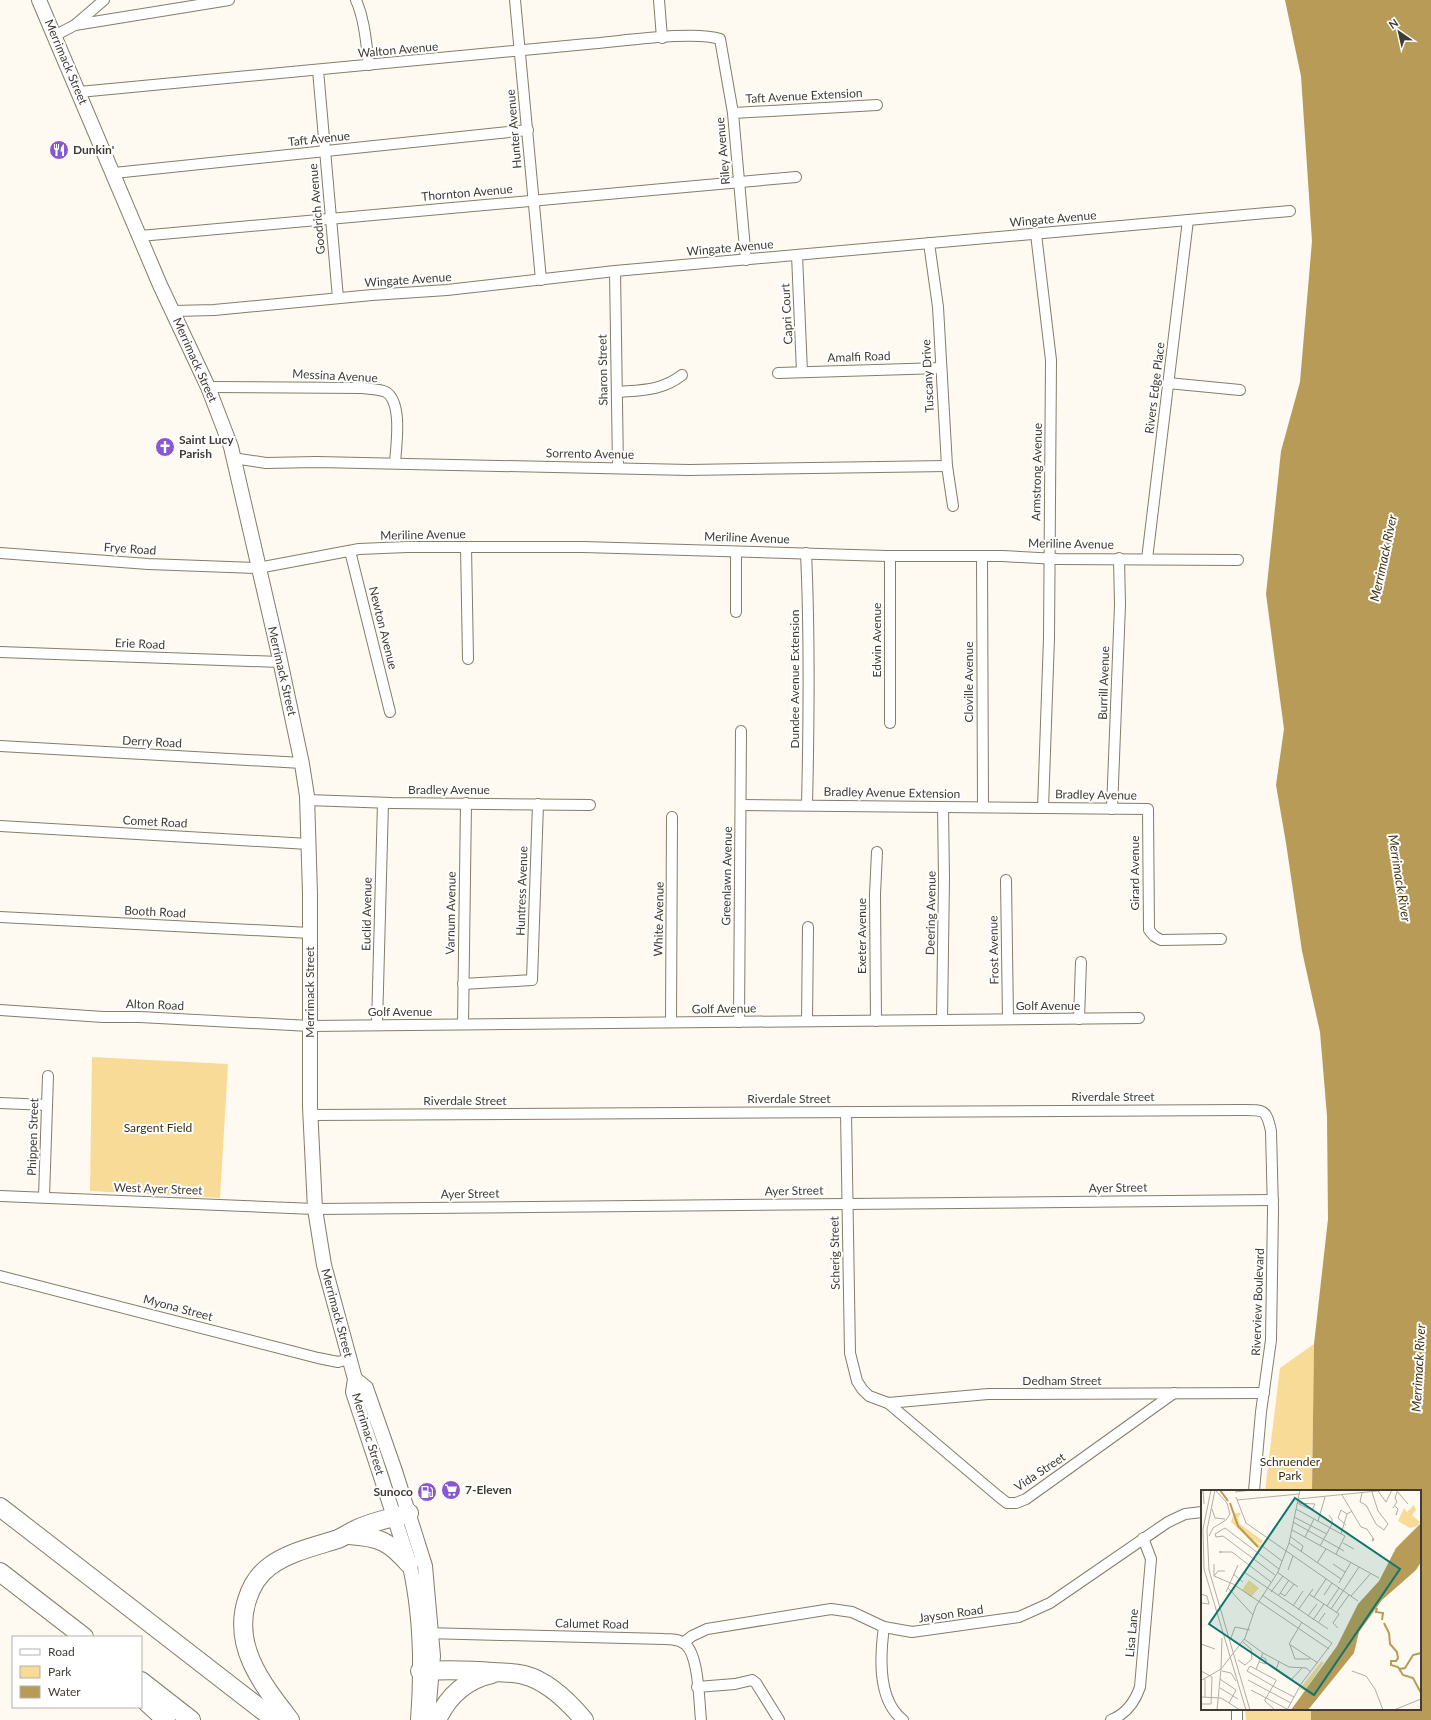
<svg xmlns="http://www.w3.org/2000/svg" width="1431" height="1720" font-family="Lato,sans-serif">
<style>
.green{fill:#f8db97}
.water{fill:#b79b57}
.lines{fill:none;stroke-linecap:round;stroke-linejoin:round}
.minor-casing{stroke:#867d69;stroke-width:12}
.secondary-casing{stroke:#867d69;stroke-width:16}
.motorway-casing{stroke:#867d69;stroke-width:20}
.minor{stroke:#fff;stroke-width:10}
.secondary{stroke:#fff;stroke-width:14}
.motorway{stroke:#fff;stroke-width:18}
.labels{text-anchor:middle;stroke-width:4;stroke-linejoin:round;paint-order:stroke}
.street-label{font-size:12px;fill:#403c34;stroke:#fff}
.poi-label{font-size:12px;font-weight:bold;fill:#403c34;stroke:#fff;text-anchor:start}
.park-label{font-size:12px;fill:#3a2e0f;stroke:#fff}
.water-label{font-size:13px;font-style:italic;fill:#413516;stroke:#fff}
.inset-river{fill:none;stroke:#b79b57;stroke-width:2}
.inset-road{fill:none;stroke:#b2aea5;stroke-width:1}
.view{fill:#0f766e;fill-opacity:0.15;stroke:#0f766e;stroke-width:2}
.inset-edge{fill:none;stroke:#403c34;stroke-width:2}
</style>
<rect width="100%" height="100%" fill="#fefaf1"/>
<g class="green">
<polygon points="92,1057 228,1064 220,1198 90,1191"/>
<polygon points="1314,1344 1312,1491 1265,1491 1280,1368"/>
<polygon points="1245,1709 1311,1709 1311,1720 1246,1720"/>
</g>
<polygon class="water" points="1285,0 1431,0 1431,1720 1311,1720 1311,1709 1420,1709 1420,1491 1312,1491 1314,1344 1328,1219 1327,1116 1320,1032 1302,951 1286,843 1276,785 1284,729 1266,594 1281,451 1300,382 1312,241 1301,76"/>
<g class="lines">
<defs>
<g id="minor">
<path d="M 356,0 C 365,21 366,43 369,65"/>
<polyline points="515,0 541,280"/>
<polyline points="659,0 662,38"/>
<polyline points="75,25 229,0"/>
<polyline points="54,36 75,25 104,0"/>
<polyline points="318,70 338,298"/>
<path d="M 79,92 L 587,44 C 618,42 694,30 720,39 L 733,113 L 746,260"/>
<polyline points="733,113 877,105"/>
<polyline points="114,173 528,130"/>
<polyline points="1036,234 1051,360 1049,638 1043,808"/>
<polyline points="140,236 796,177"/>
<polyline points="929,243 938,307 947,466 953,506"/>
<polyline points="797,255 802,372"/>
<polyline points="615,271 618,468"/>
<polyline points="174,311 214,310 372,295 447,290 615,271 1290,211"/>
<polyline points="778,373 941,368"/>
<polyline points="1168,383 1240,390"/>
<path d="M 208,387 L 362,388 C 369,389 380,389 386,392 C 403,403 396,446 395,463"/>
<path d="M 617,392 C 641,390 662,391 682,375"/>
<polyline points="233,458 266,463 317,462 689,470 947,466"/>
<polyline points="466,547 468,659"/>
<polyline points="350,551 390,712"/>
<polyline points="736,552 736,612"/>
<polyline points="0,553 148,564 258,568 359,549 407,547 583,547 887,556 1002,556 1057,559 1238,560"/>
<path d="M 806,553 C 810,638 809,721 807,805"/>
<polyline points="982,556 983,807"/>
<polyline points="1147,559 1188,220"/>
<polyline points="0,652 280,662"/>
<polyline points="890,723 890,556"/>
<polyline points="0,746 302,763"/>
<polyline points="307,800 392,803 590,805"/>
<polyline points="741,805 1148,809 1149,930 1154,936 1161,940 1221,939"/>
<polyline points="1112,809 1120,605 1119,558"/>
<polyline points="0,826 308,844"/>
<polyline points="1006,880 1008,1019"/>
<polyline points="0,917 310,933"/>
<polyline points="463,984 532,980 538,804"/>
<polyline points="0,1010 103,1017 140,1017 310,1026 1139,1018"/>
<polyline points="1079,1019 1081,962"/>
<polyline points="942,1020 944,878 943,807"/>
<polyline points="807,1021 808,927"/>
<polyline points="876,1021 875,894 877,852"/>
<polyline points="671,1022 672,817"/>
<polyline points="739,1022 741,731"/>
<polyline points="463,1024 466,803"/>
<polyline points="377,1025 383,803"/>
<polyline points="0,1103 47,1105"/>
<polyline points="846,1112 850,1353 857,1381 862,1389 869,1396 888,1403 988,1394 1264,1393"/>
<path d="M 310,1115 L 1242,1110 C 1265,1110 1266,1109 1271,1131 L 1273,1210 L 1271,1340 L 1261,1412 L 1254,1491"/>
<polyline points="0,1196 315,1209 1273,1200"/>
<polyline points="44,1197 48,1076"/>
<polyline points="0,1276 318,1358 338,1362 349,1359"/>
<polyline points="888,1403 998,1496 1007,1503 1016,1503 1026,1499 1174,1393"/>
<path d="M 884,1627 C 880,1656 877,1700 903,1720"/>
<path d="M 425,1633 L 664,1639 C 671,1639 679,1639 685,1644 C 699,1655 699,1702 701,1720"/>
<polyline points="683,1643 692,1636 707,1629 831,1609 852,1612 884,1627 912,1632 1019,1617 1050,1603 1168,1522 1185,1514 1202,1512"/>
<polyline points="697,1687 735,1684 752,1680 756,1683 779,1720"/>
<polyline points="1237,1709 1237,1720"/>
<path d="M 1111,1720 C 1126,1714 1135,1702 1140,1687 L 1151,1559 L 1143,1538"/>
</g>
<g id="secondary">
<path d="M 39,0 L 160,285 L 208,387 L 231,447 L 277,646 L 302,764 L 307,796 L 310,894 L 310,1107 L 315,1209 L 324,1265 L 355,1379 L 353,1392 L 409,1562 C 421,1613 422,1668 418,1720"/>
<polyline points="355,1379 366,1388 395,1471 425,1566 433,1656 428,1715"/>
</g>
<g id="motorway">
<polyline points="0,1507 275,1720"/>
<path d="M 349,1535 C 379,1537 389,1541 409,1564"/>
<polyline points="0,1572 84,1637"/>
<path d="M 420,1671 C 445,1670 469,1670 493,1672 C 504,1673 513,1672 524,1675 C 548,1681 568,1701 584,1720"/>
<polyline points="141,1681 191,1720"/>
<polyline points="141,1697 166,1720"/>
<path d="M 290,1720 C 263,1685 232,1647 247,1600 C 251,1587 259,1574 270,1566 C 289,1552 316,1546 338,1539 C 345,1536 350,1532 357,1529 C 373,1521 393,1518 409,1513"/>
<path d="M 437,1720 C 448,1696 465,1680 492,1674"/>
</g>
</defs>
<use href="#minor" class="minor-casing"/>
<use href="#secondary" class="secondary-casing"/>
<use href="#motorway" class="motorway-casing"/>
<use href="#minor" class="minor"/>
<use href="#secondary" class="secondary"/>
<use href="#motorway" class="motorway"/>
</g>
<defs>
<symbol id="restaurant-disc" viewBox="-11 -11 22 22"><circle r="9.5" fill="#8659d2" stroke="#fff"/><path d="M-5-6h1v4h1v-4h1v4h1v-4h1v5L-1.5 .5V6h-2V.5L-5-1ZM5-6V6H3V1.5H1.5Q1.5-4 5-6Z" fill="#fff"/></symbol>
<symbol id="church-disc" viewBox="-11 -11 22 22"><circle r="9.5" fill="#8659d2" stroke="#fff"/><path d="M-1.2-6h2.4v3.5h3.3v2.4h-3.3V6h-2.4V-.1h-3.3v-2.4h3.3Z" fill="#fff"/></symbol>
<symbol id="supermarket-disc" viewBox="-11 -11 22 22"><circle r="9.5" fill="#8659d2" stroke="#fff"/><path d="M-6-5.5h2.5l.6 2H6L4.5 2H-2.5L-4.4-4H-6ZM-1.5 3.2a1.3 1.3 0 1 0 .1 0ZM3 3.2a1.3 1.3 0 1 0 .1 0Z" fill="#fff"/></symbol>
<symbol id="fuel-disc" viewBox="-11 -11 22 22"><circle r="9.5" fill="#8659d2" stroke="#fff"/><path d="M-5.5-6h7V0h2V4h1.3V-2.5L3-4.5l.8-.8L6-3V5H2.5V1h-1V6h-7ZM-4.2-4.7v3.2H.2V-4.7Z" fill="#fff"/></symbol>
</defs>
<g fill-rule="evenodd">
<use href="#restaurant-disc" x="48" y="139" width="22" height="22"/>
<use href="#church-disc" x="154" y="436" width="22" height="22"/>
<use href="#supermarket-disc" x="440" y="1479" width="22" height="22"/>
<use href="#fuel-disc" x="416" y="1481" width="22" height="22"/>
</g>
<g class="labels">
<g class="street-label">
<text transform="translate(398 50) rotate(-5)" y="4">Walton Avenue</text>
<text transform="translate(66 62) rotate(67)" y="4">Merrimack Street</text>
<text transform="translate(804 96) rotate(-3)" y="4">Taft Avenue Extension</text>
<text transform="translate(514 129) rotate(-95)" y="4">Hunter Avenue</text>
<text transform="translate(319 139) rotate(-6)" y="4">Taft Avenue</text>
<text transform="translate(723 151) rotate(-95)" y="4">Riley Avenue</text>
<text transform="translate(467 193) rotate(-5)" y="4">Thornton Avenue</text>
<text transform="translate(317 209) rotate(-95)" y="4">Goodrich Avenue</text>
<text transform="translate(1053 219) rotate(-5)" y="4">Wingate Avenue</text>
<text transform="translate(730 248) rotate(-5)" y="4">Wingate Avenue</text>
<text transform="translate(408 280) rotate(-4)" y="4">Wingate Avenue</text>
<text transform="translate(787 314) rotate(-93)" y="4">Capri Court</text>
<text transform="translate(859 357) rotate(-2)" y="4">Amalfi Road</text>
<text transform="translate(195 360) rotate(66)" y="4">Merrimack Street</text>
<text transform="translate(603 370) rotate(-91)" y="4">Sharon Street</text>
<text transform="translate(335 376) rotate(3)" y="4">Messina Avenue</text>
<text transform="translate(928 376) rotate(-93)" y="4">Tuscany Drive</text>
<text transform="translate(1155 388) rotate(-83)" y="4">Rivers Edge Place</text>
<text transform="translate(590 454) rotate(1)" y="4">Sorrento Avenue</text>
<text transform="translate(1037 472) rotate(-89)" y="4">Armstrong Avenue</text>
<text transform="translate(423 535) rotate(-1)" y="4">Meriline Avenue</text>
<text transform="translate(747 538) rotate(2)" y="4">Meriline Avenue</text>
<text transform="translate(1071 544) rotate(1)" y="4">Meriline Avenue</text>
<text transform="translate(130 549) rotate(4)" y="4">Frye Road</text>
<text transform="translate(383 628) rotate(76)" y="4">Newton Avenue</text>
<text transform="translate(877 640) rotate(-90)" y="4">Edwin Avenue</text>
<text transform="translate(140 644) rotate(2)" y="4">Erie Road</text>
<text transform="translate(282 671) rotate(77)" y="4">Merrimack Street</text>
<text transform="translate(795 679) rotate(-90)" y="4">Dundee Avenue Extension</text>
<text transform="translate(969 682) rotate(-90)" y="4">Cloville Avenue</text>
<text transform="translate(1104 683) rotate(-88)" y="4">Burrill Avenue</text>
<text transform="translate(152 742) rotate(3)" y="4">Derry Road</text>
<text x="449" y="794">Bradley Avenue</text>
<text transform="translate(892 793) rotate(1)" y="4">Bradley Avenue Extension</text>
<text transform="translate(1096 795) rotate(1)" y="4">Bradley Avenue</text>
<text transform="translate(155 822) rotate(3)" y="4">Comet Road</text>
<text transform="translate(1135 873) rotate(-90)" y="4">Girard Avenue</text>
<text transform="translate(727 876) rotate(-89)" y="4">Greenlawn Avenue</text>
<text transform="translate(522 891) rotate(-88)" y="4">Huntress Avenue</text>
<text transform="translate(155 912) rotate(3)" y="4">Booth Road</text>
<text transform="translate(451 913) rotate(-89)" y="4">Varnum Avenue</text>
<text transform="translate(931 913) rotate(-89)" y="4">Deering Avenue</text>
<text transform="translate(367 914) rotate(-89)" y="4">Euclid Avenue</text>
<text transform="translate(659 919) rotate(-89)" y="4">White Avenue</text>
<text transform="translate(862 936) rotate(-90)" y="4">Exeter Avenue</text>
<text transform="translate(994 950) rotate(-91)" y="4">Frost Avenue</text>
<text transform="translate(310 992) rotate(-90)" y="4">Merrimack Street</text>
<text transform="translate(155 1005) rotate(2)" y="4">Alton Road</text>
<text x="1048" y="1010">Golf Avenue</text>
<text transform="translate(724 1009) rotate(-1)" y="4">Golf Avenue</text>
<text x="400" y="1016">Golf Avenue</text>
<text x="1113" y="1101">Riverdale Street</text>
<text x="789" y="1103">Riverdale Street</text>
<text x="465" y="1105">Riverdale Street</text>
<text transform="translate(33 1137) rotate(-88)" y="4">Phippen Street</text>
<text transform="translate(1118 1188) rotate(-1)" y="4">Ayer Street</text>
<text transform="translate(158 1189) rotate(2)" y="4">West Ayer Street</text>
<text transform="translate(794 1191) rotate(-1)" y="4">Ayer Street</text>
<text transform="translate(470 1194) rotate(-1)" y="4">Ayer Street</text>
<text transform="translate(835 1253) rotate(-91)" y="4">Scherig Street</text>
<text transform="translate(1258 1302) rotate(-88)" y="4">Riverview Boulevard</text>
<text transform="translate(178 1308) rotate(15)" y="4">Myona Street</text>
<text transform="translate(337 1313) rotate(75)" y="4">Merrimack Street</text>
<text x="1062" y="1385">Dedham Street</text>
<text transform="translate(368 1434) rotate(73)" y="4">Merrimac Street</text>
<text transform="translate(1040 1472) rotate(-34)" y="4">Vida Street</text>
<text transform="translate(951 1614) rotate(-8)" y="4">Jayson Road</text>
<text transform="translate(592 1624) rotate(1)" y="4">Calumet Road</text>
<text transform="translate(1132 1633) rotate(-85)" y="4">Lisa Lane</text>
</g>
<g class="poi-label">
<text x="73" y="154">Dunkin'</text>
<text x="179" y="444">Saint Lucy<tspan x="179" dy="14">Parish</tspan></text>
<text x="465" y="1494">7-Eleven</text>
<text x="413" y="1496" text-anchor="end">Sunoco</text>
</g>
<g class="park-label">
<text x="158" y="1132">Sargent Field</text>
<text x="1290" y="1466">Schruender<tspan x="1290" dy="14">Park</tspan></text>
</g>
<g class="water-label">
<text transform="translate(1383 558) rotate(-78)" y="5">Merrimack River</text>
<text transform="translate(1400 878) rotate(81)" y="5">Merrimack River</text>
<text transform="translate(1418 1368) rotate(-87)" y="5">Merrimack River</text>
</g>
</g>
<g transform="translate(1201 1490)">
<rect width="220" height="220" fill="#fefaf1"/>
<path d="M 213,15 L 215,20 L 211,25 L 219,32 L 216,36 L 209,38 L 197,31 L 203,18 L 206,22 ZM 33,23 L 40,23 L 37,28 L 39,34 L 62,51 L 60,54 L 52,49 L 60,56 L 58,59 L 30,32 ZM 48,90 L 58,98 L 50,107 L 41,100 ZM 120,172 L 123,172 L 104,201 L 100,199 L 97,201 Z" fill="#f8db97"/>
<path d="M 220,33 L 220,72 L 215,80 L 181,110 L 158,142 L 153,163 L 107,220 L 90,220 L 136,156 L 157,114 L 178,91 L 195,58 Z" fill="#b79b57"/>
<path class="inset-river" d="M 19,0 L 27,11M 29,13 L 37,36 L 57,57M 176,118 L 175,122 L 182,123 L 181,130M 183,133 L 188,143 L 189,154 L 196,162 L 197,168 L 195,171 L 190,171 L 190,175 L 197,177 L 202,185 L 212,188 L 220,203M 199,179 L 204,178 L 212,165 L 220,163"/>
<path class="inset-road" d="M 2,0 L 3,14M 10,0 L 2,39 L 3,79 L 45,220M 14,0 L 6,40 L 8,80 L 49,220M 195,0 L 207,14M 177,1 L 185,12 L 191,0M 34,2 L 51,0M 161,3 L 159,12 L 165,15 L 175,34 L 183,40 L 187,34 L 177,21 L 171,2M 141,5 L 160,37 L 166,39 L 172,48 L 171,51 L 173,50 L 172,48M 35,7 L 45,33 L 157,111M 97,9 L 186,0M 36,10 L 98,4M 96,13 L 114,14 L 111,20 L 98,14M 194,16 L 197,19 L 195,25 L 196,23M 192,18 L 196,12 L 194,8 L 196,2M 11,19 L 14,28 L 24,29M 95,19 L 144,46 L 135,64M 93,27 L 126,44M 117,31 L 124,7M 92,32 L 143,61M 145,35 L 137,28 L 140,20 L 146,24M 91,40 L 178,88M 140,44 L 146,24 L 151,21M 8,46 L 12,38 L 25,30 L 29,24 L 26,13 L 14,0M 90,47 L 102,56 L 100,62M 104,47 L 113,29M 88,53 L 140,89M 142,53 L 153,59M 60,55 L 81,71M 119,56 L 131,34 L 131,29 L 128,25M 21,62 L 18,62 L 31,62 L 70,92M 116,73 L 125,59M 13,74 L 13,86 L 32,94 L 128,159M 132,74 L 144,82M 87,80 L 92,66M 43,82 L 127,139M 76,82 L 97,97M 32,84 L 42,92M 74,85 L 22,46 L 15,47 L 14,44 L 24,38 L 78,79M 13,86 L 17,81 L 24,81M 138,93 L 150,72M 27,98 L 52,125M 25,102 L 37,75M 70,102 L 82,86M 79,103 L 84,106 L 93,94M 0,104 L 6,106 L 8,114 L 0,113M 108,104 L 138,124 L 132,133 L 137,138M 61,105 L 131,153 L 100,194 L 86,220M 78,105 L 88,90M 123,105 L 131,93M 150,106 L 170,83M 113,107 L 125,89M 92,116 L 102,101M 126,116 L 138,98M 130,119 L 158,77M 97,120 L 112,99M 135,123 L 148,105M 107,126 L 116,114M 112,130 L 123,114M 101,132 L 88,154 L 117,173M 117,133 L 124,123M 30,148 L 34,137 L 49,140M 43,149 L 62,163 L 55,179M 0,154 L 14,159M 89,155 L 94,169 L 109,169M 62,163 L 88,177 L 105,178 L 110,182M 37,170 L 44,175 L 51,169 L 50,159 L 42,152M 78,171 L 75,180 L 90,190 L 101,178M 58,172 L 65,174 L 65,169 L 61,167M 20,179 L 21,148M 0,181 L 11,187 L 10,214 L 0,214M 21,181 L 30,183 L 35,191M 151,181 L 165,186 L 174,199 L 182,220M 19,189 L 35,200 L 28,213M 1,190 L 20,179 L 44,148 L 55,116 L 77,82 L 88,53 L 99,0M 47,190 L 90,213M 19,198 L 37,209M 50,200 L 86,219M 0,207 L 20,208 L 39,220M 4,207 L 4,189M 16,220 L 20,179M 74,220 L 64,211 L 64,209 L 65,208 L 72,196 L 75,191 L 75,190 L 49,176 L 46,181 L 72,196 L 93,207M 193,220 L 220,209"/>
<path class="view" d="M 94,8 L 199,79 L 113,205 L 8,134 Z"/>
<rect width="220" height="220" class="inset-edge"/>
</g>
<rect x="12" y="1636" width="130" height="72" fill="#ffffff" stroke="#b3b1ae"/>
<rect x="20" y="1649" width="20" height="6" fill="#ffffff" stroke="#b3b1ae"/>
<text x="48" y="1656" font-size="12" fill="#403c34">Road</text>
<rect x="20" y="1666" width="20" height="12" fill="#f8db97" stroke="#b3b1ae"/>
<text x="48" y="1676" font-size="12" fill="#403c34">Park</text>
<rect x="20" y="1686" width="20" height="12" fill="#b79b57" stroke="#b3b1ae"/>
<text x="48" y="1696" font-size="12" fill="#403c34">Water</text>
<g transform="translate(1399 32) rotate(326)" stroke="#ffffff" stroke-width="3" paint-order="stroke">
<path d="M0-3L7 15L0 10L-7 15Z" fill="#403c34"/>
<text y="-6" font-size="11" font-weight="bold" text-anchor="middle" fill="#403c34">N</text>
</g>
</svg>
